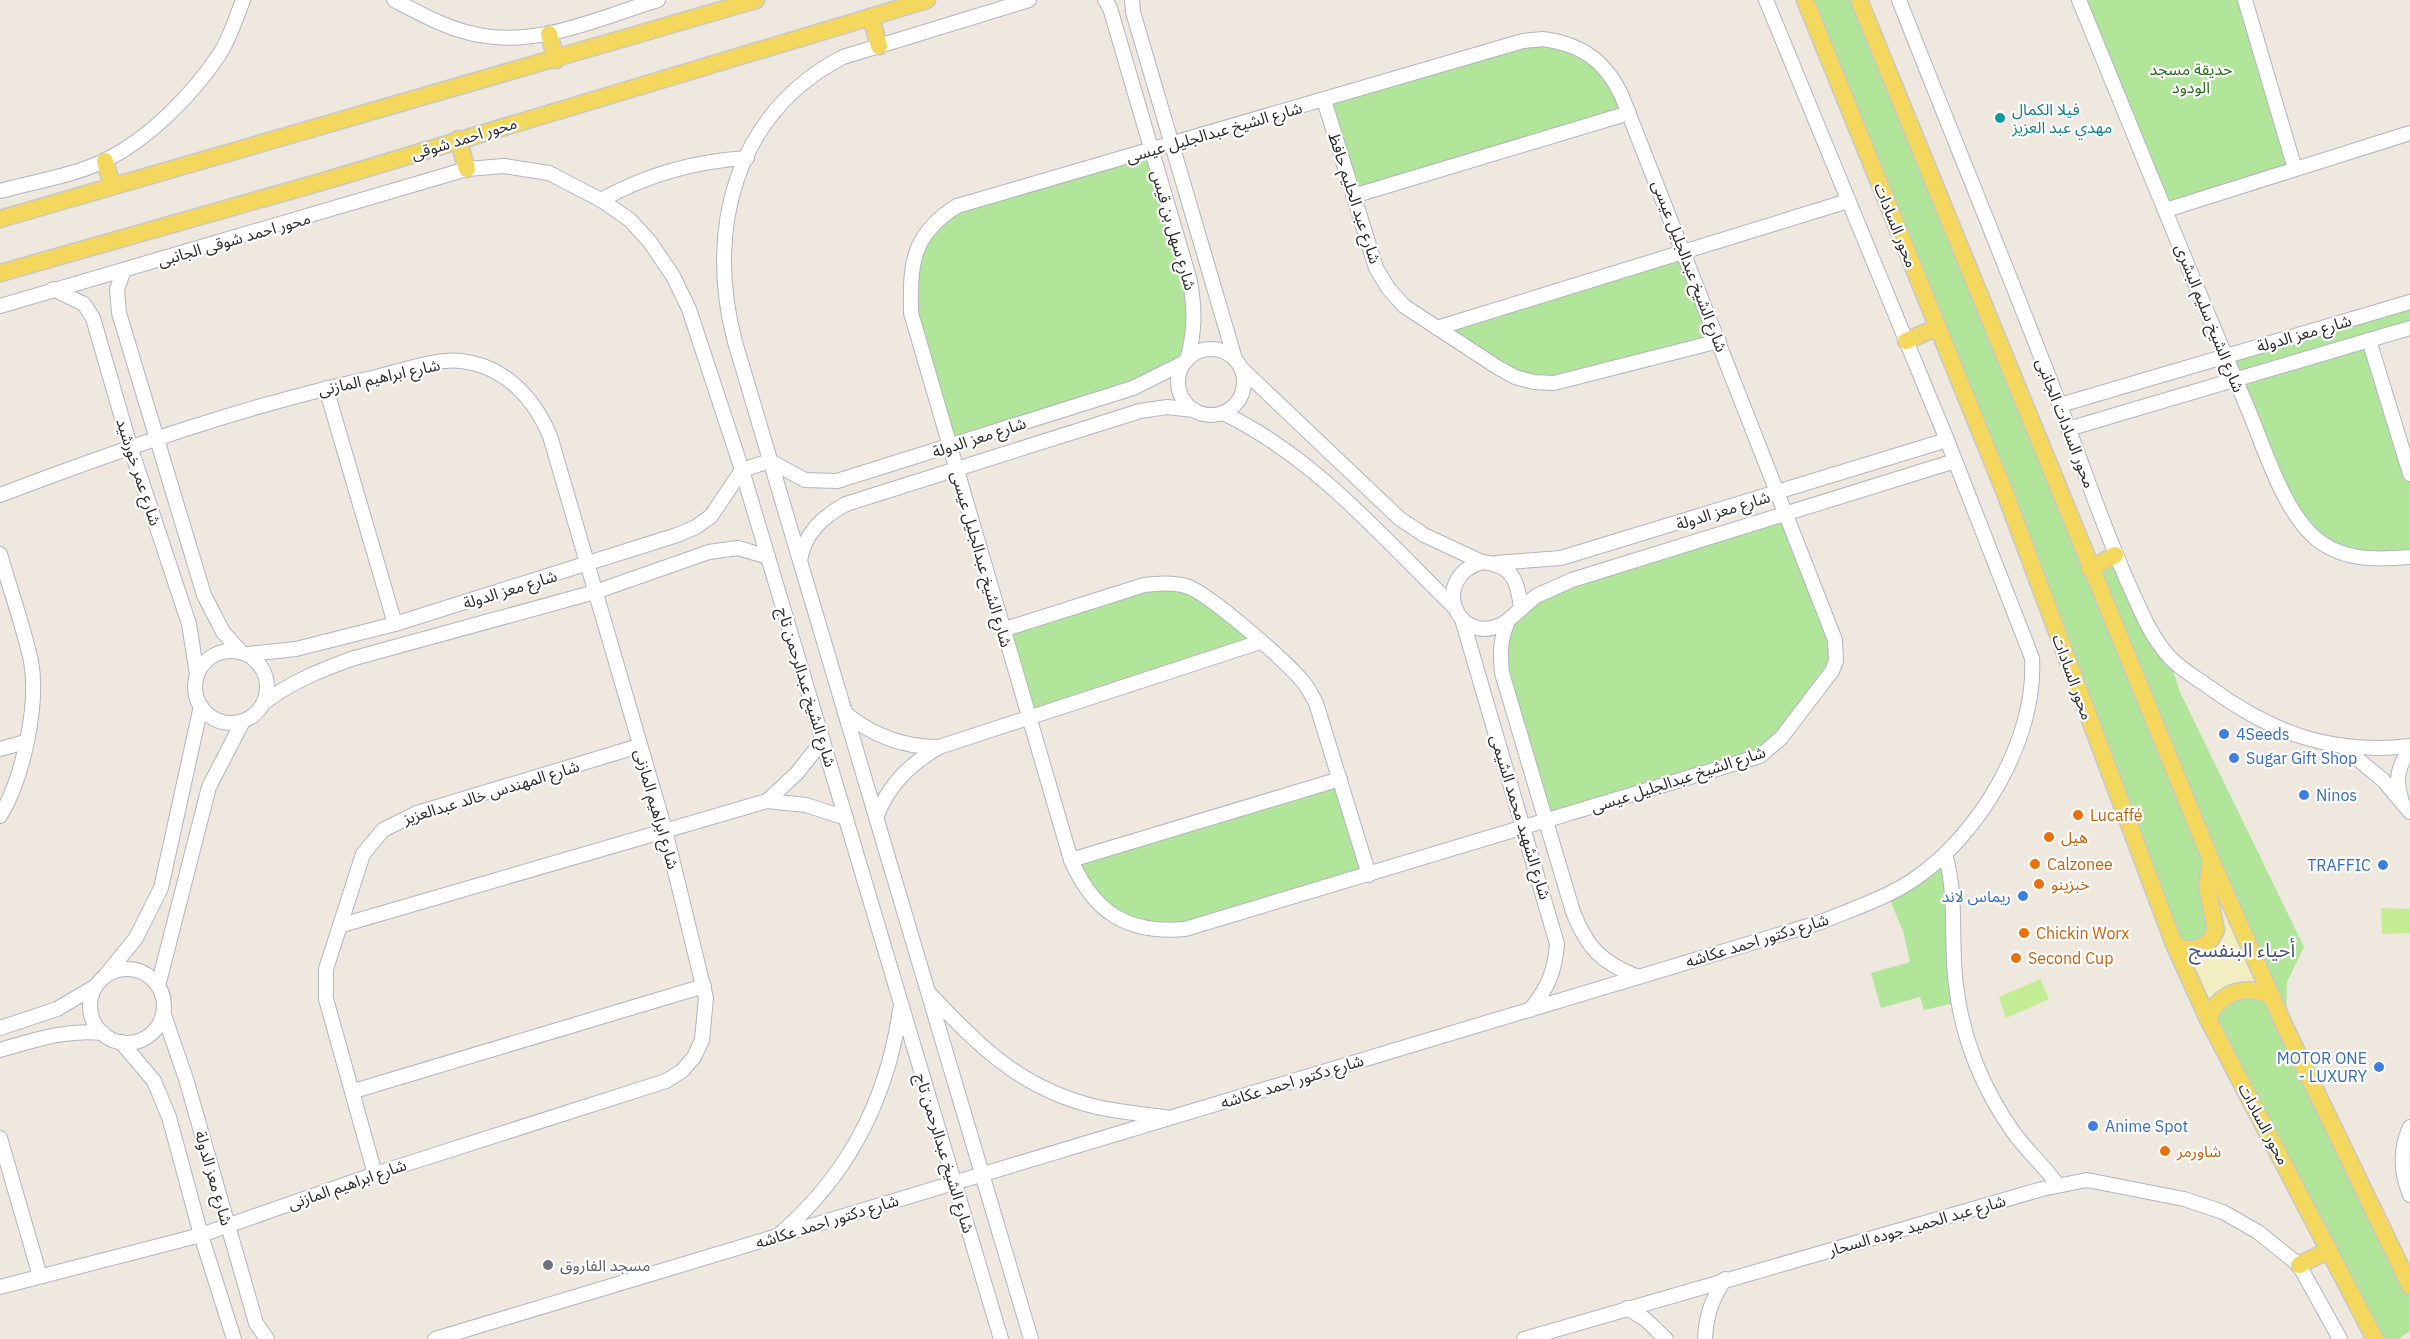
<svg xmlns="http://www.w3.org/2000/svg" width="2410" height="1339" font-family="'IBM Plex Sans','Noto Sans Arabic',sans-serif">
<style>
.green{fill:#b0e59a}
.sand{fill:#f3eec1}
.pitch{fill:#c3ec95}
.lines{fill:none;stroke-linecap:round;stroke-linejoin:round}
.minor-casing{stroke:#b2b4c0;stroke-width:16}
.major-casing{stroke:#c8c8c8;stroke-width:19}
.minor{stroke:#fff;stroke-width:14}
.major{stroke:#f3d85d;stroke-width:16}
.culture-dot{fill:#0f9aa8;stroke:#fff;stroke-width:2}
.shop-dot{fill:#3f7fe0;stroke:#fff;stroke-width:2}
.food-dot{fill:#e8710a;stroke:#fff;stroke-width:2}
.worship-dot{fill:#6b7280;stroke:#fff;stroke-width:2}
.labels{text-anchor:middle;stroke-width:4.5;stroke-linejoin:round;paint-order:stroke}
.park-label{font-size:16px;fill:#266c19;stroke:#fff}
.culture-label{font-size:16px;fill:#0d838f;stroke:#fff;text-anchor:start}
.street-label{font-size:16px;fill:#2c2c2c;stroke:#fff}
.shop-label{font-size:16px;fill:#366cbe;stroke:#fff;text-anchor:start}
.food-label{font-size:16px;fill:#c56008;stroke:#fff;text-anchor:start}
.worship-label{font-size:16px;fill:#5b616d;stroke:#fff;text-anchor:start}
.quarter-label{font-size:20px;fill:#4b527e;stroke:#fff}
</style>
<rect width="100%" height="100%" fill="#eee8de"/>
<g class="green">
<polygon points="1805,0 1859,0 2090,569 2115,555 2168,655 2180,692 2304,947 2287,982 2286,1025 2410,1286 2410,1331 2398,1339 2376,1339 2208,1019 2213,936 2180,948"/>
<polygon points="2079,0 2245,0 2295,169 2166,210"/>
<polygon points="1523,41 1582,49 1629,113 1353,196 1324,100"/>
<polygon points="1152,151 1190,281 1185,362 949,447 911,313 911,266 941,216"/>
<polygon points="1685,252 1719,341 1554,383 1497,367 1437,328"/>
<polygon points="2410,302 2410,328 2370,339 2410,474 2410,557 2335,551 2296,516 2226,356"/>
<polygon points="1786,513 1836,661 1772,748 1546,822 1502,673 1503,631 1536,596"/>
<polygon points="1144,585 1185,586 1260,642 1027,716 1002,630"/>
<polygon points="1340,779 1369,875 1185,929 1115,917 1071,860"/>
<polygon points="1945,854 1959,1002 1924,1010 1920,997 1881,1008 1871,973 1910,962 1903,931 1887,893"/>
</g>
<polygon class="sand" points="2208,873 2272,997 2256,990 2211,1011 2180,948 2210,941"/>
<g class="pitch">
<polygon points="2381,908 2410,909 2410,933 2382,934"/>
<polygon points="2040,979 2049,999 2006,1018 1999,997"/>
</g>
<g class="lines">
<defs>
<g id="minor">
<path d="M 394,0 C 421,14 449,30 479,35 C 540,47 601,17 658,0"/>
<path d="M 1029,0 L 843,57 C 735,113 705,230 735,342 L 1031,1339"/>
<path d="M 1105,0 L 1110,8 L 1190,281 C 1195,309 1195,332 1187,360"/>
<polyline points="1132,0 1133,12 1235,359"/>
<path d="M 1899,0 C 1952,135 2008,270 2060,406 C 2083,466 2103,527 2129,585 C 2140,609 2149,633 2166,653 C 2177,667 2195,677 2209,687 C 2272,733 2331,755 2410,746"/>
<path d="M 2079,0 C 2134,134 2188,269 2245,402 C 2263,443 2280,504 2312,535 C 2339,561 2376,560 2410,557"/>
<polyline points="2245,0 2295,169"/>
<path d="M 1543,39 C 1581,44 1604,60 1621,94 L 1835,640 L 1836,661 L 1832,671 L 1781,738 L 1760,756 L 1185,929 C 1128,934 1094,913 1071,860 L 911,313 C 910,263 912,234 957,206 L 1523,41 Z"/>
<polyline points="1324,100 1376,268 1388,288 1404,306 1497,367 1515,377 1534,382 1554,383 1719,341"/>
<path d="M 0,191 C 33,182 76,175 106,160 C 150,138 192,95 219,55 C 230,38 236,18 243,0"/>
<polyline points="1353,196 1629,113"/>
<path d="M 601,200 C 648,174 694,161 747,158"/>
<polyline points="2166,210 2410,133"/>
<polyline points="124,270 117,289 119,313 204,595 223,632 240,651"/>
<polyline points="53,289 84,304 93,318 130,446 189,624 197,675"/>
<polyline points="0,306 467,169 504,166 549,173 601,200 630,220 650,242 673,276 689,309 742,470 1001,1339"/>
<polyline points="1437,328 1848,201"/>
<polyline points="2369,340 2410,474"/>
<circle cx="1211" cy="382" r="33"/>
<polyline points="1241,368 1399,518 1424,535 1482,562"/>
<polyline points="326,388 395,624"/>
<polyline points="2060,405 2410,302"/>
<path d="M 1223,413 C 1315,457 1383,538 1455,608"/>
<polyline points="2068,429 2410,328"/>
<path d="M 0,495 C 124,448 247,405 376,377 C 400,371 438,358 461,361 C 505,366 534,398 550,436 L 665,830 L 706,998 L 702,1040 L 694,1057 L 682,1071 L 666,1081 L 375,1174 L 201,1235 L 0,1287"/>
<path d="M 0,554 C 10,589 23,625 31,661 C 39,704 23,779 0,816"/>
<path d="M 800,560 C 805,533 822,517 846,504 L 1140,411 L 1167,407 L 1194,410"/>
<path d="M 1482,562 C 1513,565 1518,581 1521,609 C 1514,615 1506,623 1498,626 C 1456,643 1430,578 1482,562 Z"/>
<polyline points="1496,563 1561,558 1947,440"/>
<polyline points="1521,609 1536,596 1572,580 1955,461"/>
<path d="M 1462,619 L 1557,944 C 1555,971 1548,988 1530,1010"/>
<path d="M 1509,619 C 1500,638 1500,653 1502,673 L 1573,912 C 1587,948 1602,963 1638,977"/>
<path d="M 1002,630 L 1144,585 C 1158,583 1172,582 1186,586 C 1209,593 1287,662 1304,683 C 1309,689 1312,696 1316,703 L 1369,875"/>
<circle cx="231" cy="687" r="36"/>
<polyline points="248,654 296,649 395,624 677,535 696,527 711,516 742,470 770,461 805,480 837,481 1133,388 1185,362"/>
<path d="M 265,702 C 291,682 321,670 351,659 L 595,592 L 709,552 L 738,548 L 768,557"/>
<path d="M 845,713 C 872,735 902,747 937,747"/>
<polyline points="2344,748 2383,780 2410,812"/>
<polyline points="0,749 25,742"/>
<path d="M 2401,798 C 2395,780 2398,765 2410,750"/>
<polyline points="767,801 797,773 823,740"/>
<path d="M 876,818 C 888,785 910,764 939,747 L 1260,642"/>
<path d="M 1945,854 C 1958,898 1950,941 1956,985 C 1962,1038 1983,1090 2014,1133 C 2027,1151 2044,1166 2058,1185"/>
<polyline points="1071,860 1340,779"/>
<polyline points="342,925 767,801 806,805 846,818"/>
<circle cx="127" cy="1006" r="37"/>
<polyline points="105,976 136,938 161,888 201,706"/>
<polyline points="158,986 209,787 243,721"/>
<path d="M 929,993 C 979,1047 1023,1090 1097,1107 C 1119,1112 1142,1114 1165,1117"/>
<polyline points="164,1015 186,1079 256,1323 267,1339"/>
<polyline points="0,1028 57,1009 96,986"/>
<polyline points="121,1042 154,1081 169,1117 201,1235 234,1339"/>
<path d="M 0,1050 C 35,1040 66,1029 103,1033"/>
<polyline points="354,1091 704,986"/>
<path d="M 2410,1127 C 2400,1149 2401,1173 2410,1195"/>
<polyline points="0,1138 40,1276"/>
<polyline points="375,1174 326,999 326,969 363,854 383,830 417,813 639,746"/>
<path d="M 781,1233 C 850,1173 887,1099 900,1010"/>
<polyline points="1627,1308 1645,1319 1666,1339"/>
<path d="M 435,1339 L 1821,922 C 1852,909 1886,898 1913,880 C 1979,836 2037,739 2032,658 L 1947,440 L 1766,0"/>
<polyline points="1524,1339 2042,1189 2087,1180 2184,1199 2223,1212 2258,1232 2299,1265 2340,1339"/>
<path d="M 1705,1339 C 1706,1315 1712,1299 1725,1279"/>
</g>
<g id="major">
<polyline points="1805,0 2005,493 2174,944 2208,1019 2375,1339"/>
<polyline points="1859,0 2211,860 2285,1027 2410,1286"/>
<polyline points="871,17 879,46"/>
<polyline points="549,34 556,60"/>
<polyline points="458,139 467,169"/>
<polyline points="105,161 112,186"/>
<polyline points="0,219 756,0"/>
<polyline points="0,273 321,182 927,0"/>
<polyline points="1906,341 1938,327"/>
<polyline points="2090,569 2115,555"/>
<path d="M 2174,944 C 2191,954 2208,949 2216,930 L 2207,887 L 2211,860"/>
<path d="M 2208,1019 C 2219,992 2247,983 2272,997"/>
<polyline points="2299,1265 2329,1250"/>
</g>
</defs>
<use href="#minor" class="minor-casing"/>
<use href="#major" class="major-casing"/>
<use href="#minor" class="minor"/>
<use href="#major" class="major"/>
</g>
<circle class="culture-dot" cx="2000" cy="118" r="6"/>
<g class="shop-dot">
<circle cx="2224" cy="734" r="6"/>
<circle cx="2234" cy="758" r="6"/>
<circle cx="2304" cy="795" r="6"/>
<circle cx="2383" cy="865" r="6"/>
<circle cx="2023" cy="896" r="6"/>
<circle cx="2379" cy="1067" r="6"/>
<circle cx="2093" cy="1126" r="6"/>
</g>
<g class="food-dot">
<circle cx="2078" cy="815" r="6"/>
<circle cx="2049" cy="837" r="6"/>
<circle cx="2035" cy="864" r="6"/>
<circle cx="2039" cy="884" r="6"/>
<circle cx="2024" cy="933" r="6"/>
<circle cx="2016" cy="958" r="6"/>
<circle cx="2165" cy="1151" r="6"/>
</g>
<circle class="worship-dot" cx="548" cy="1265" r="6"/>
<g class="labels">
<g class="park-label">
<text x="2191" y="75">حديقة مسجد<tspan x="2191" dy="18">الودود</tspan></text>
</g>
<g class="culture-label">
<text x="2012" y="115">فيلا الكمال<tspan x="2012" dy="18">مهدي عبد العزيز</tspan></text>
</g>
<g class="street-label">
<text transform="translate(1214 132) rotate(-16)" y="6">شارع الشيخ عبدالجليل عيسى</text>
<text transform="translate(464 138) rotate(-17)" y="6">محور احمد شوقى</text>
<text transform="translate(1355 198) rotate(72)" y="6">شارع عبد الحليم حافظ</text>
<text transform="translate(1896 225) rotate(68)" y="6">محور السادات</text>
<text transform="translate(1174 230) rotate(74)" y="6">شارع سهل بن قيس</text>
<text transform="translate(234 239) rotate(-16)" y="6">محور احمد شوقى الجانبى</text>
<text transform="translate(1690 266) rotate(69)" y="6">شارع الشيخ عبدالجليل عيسى</text>
<text transform="translate(2210 318) rotate(68)" y="6">شارع الشيخ سليم البشرى</text>
<text transform="translate(2304 333) rotate(-16)" y="6">شارع معز الدولة</text>
<text transform="translate(379 377) rotate(-12)" y="6">شارع ابراهيم المازنى</text>
<text transform="translate(2066 423) rotate(69)" y="6">محور السادات الجانبى</text>
<text transform="translate(979 437) rotate(-18)" y="6">شارع معز الدولة</text>
<text transform="translate(139 472) rotate(72)" y="6">شارع عمر خورشيد</text>
<text transform="translate(1723 510) rotate(-17)" y="6">شارع معز الدولة</text>
<text transform="translate(982 559) rotate(74)" y="6">شارع الشيخ عبدالجليل عيسى</text>
<text transform="translate(510 589) rotate(-17)" y="6">شارع معز الدولة</text>
<text transform="translate(2073 677) rotate(70)" y="6">محور السادات</text>
<text transform="translate(807 687) rotate(73)" y="6">شارع الشيخ عبدالرحمن تاج</text>
<text transform="translate(1678 779) rotate(-18)" y="6">شارع الشيخ عبدالجليل عيسى</text>
<text transform="translate(491 792) rotate(-17)" y="6">شارع المهندس خالد عبدالعزيز</text>
<text transform="translate(657 809) rotate(74)" y="6">شارع ابراهيم المازنى</text>
<text transform="translate(1521 817) rotate(73)" y="6">شارع الشهيد محمد الشيمى</text>
<text transform="translate(1757 940) rotate(-17)" y="6">شارع دكتور احمد عكاشه</text>
<text transform="translate(1292 1081) rotate(-17)" y="6">شارع دكتور احمد عكاشه</text>
<text transform="translate(2264 1124) rotate(62)" y="6">محور السادات</text>
<text transform="translate(945 1153) rotate(73)" y="6">شارع الشيخ عبدالرحمن تاج</text>
<text transform="translate(214 1178) rotate(74)" y="6">شارع معز الدولة</text>
<text transform="translate(347 1184) rotate(-19)" y="6">شارع ابراهيم المازنى</text>
<text transform="translate(827 1221) rotate(-17)" y="6">شارع دكتور احمد عكاشه</text>
<text transform="translate(1917 1225) rotate(-16)" y="6">شارع عبد الحميد جوده السحار</text>
</g>
<g class="shop-label">
<text x="2236" y="740">4Seeds</text>
<text x="2246" y="764">Sugar Gift Shop</text>
<text x="2316" y="801">Ninos</text>
<text x="2371" y="871" text-anchor="end">TRAFFIC</text>
<text x="2011" y="902" text-anchor="end">ريماس لاند</text>
<text x="2367" y="1064" text-anchor="end">MOTOR ONE<tspan x="2367" dy="18">- LUXURY</tspan></text>
<text x="2105" y="1132">Anime Spot</text>
</g>
<g class="food-label">
<text x="2090" y="821">Lucaffé</text>
<text x="2061" y="843">هيل</text>
<text x="2047" y="870">Calzonee</text>
<text x="2051" y="890">خبزينو</text>
<text x="2036" y="939">Chickin Worx</text>
<text x="2028" y="964">Second Cup</text>
<text x="2177" y="1157">شاورمر</text>
</g>
<g class="worship-label">
<text x="560" y="1271">مسجد الفاروق</text>
</g>
<g class="quarter-label">
<text x="2242" y="957">أحياء البنفسج</text>
</g>
</g>
</svg>
